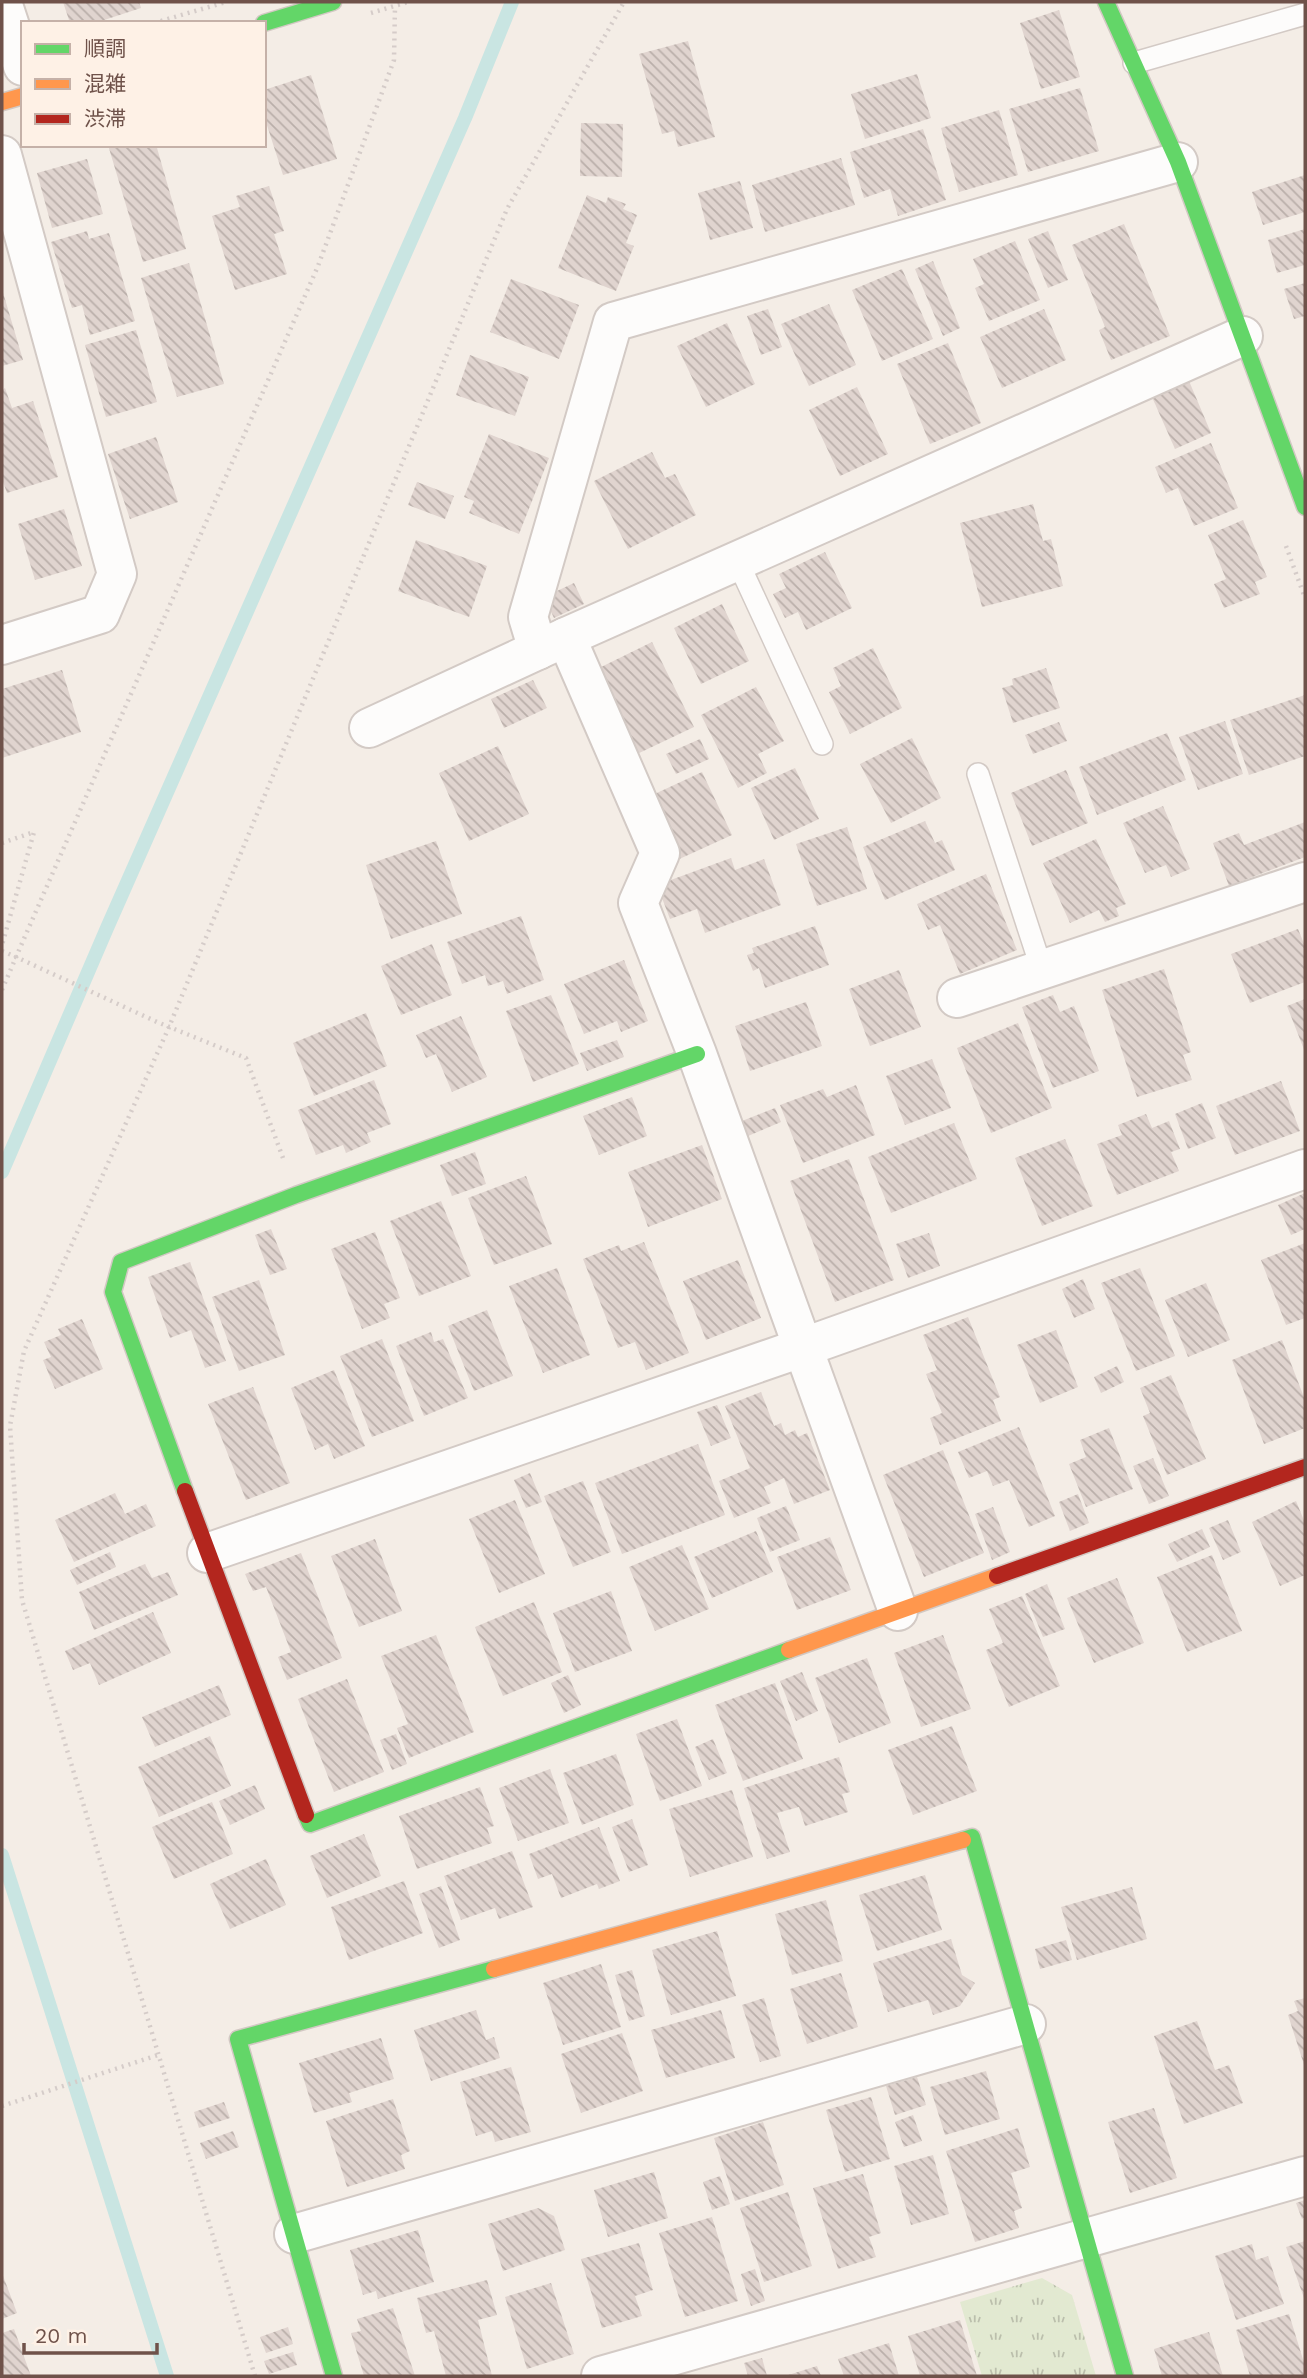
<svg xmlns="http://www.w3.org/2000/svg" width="1307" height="2378" font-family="'Work Sans','Noto Sans JP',sans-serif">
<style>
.park{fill:url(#park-tufts)}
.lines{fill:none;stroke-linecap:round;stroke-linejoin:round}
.stream{stroke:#c9e5e2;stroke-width:14}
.building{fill:url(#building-back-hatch)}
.lane-casing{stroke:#d3cac5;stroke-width:24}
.street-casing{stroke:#d3cac5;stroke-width:42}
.fast-casing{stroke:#d2c8c3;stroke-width:19}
.slow-casing{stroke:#d2c8c3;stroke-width:19}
.jam-casing{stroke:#d2c8c3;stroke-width:19}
.path{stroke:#d5ccc9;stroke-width:4.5;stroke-dasharray:2 5;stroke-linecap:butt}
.lane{stroke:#fdfcfb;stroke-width:21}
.street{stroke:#fdfcfb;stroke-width:38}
.fast{stroke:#63d668;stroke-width:16}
.slow{stroke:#ff974d;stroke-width:16}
.jam{stroke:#b3261e;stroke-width:16}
</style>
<defs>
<pattern id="park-tufts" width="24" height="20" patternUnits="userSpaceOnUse" patternTransform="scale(1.75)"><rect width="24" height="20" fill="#e2e9d1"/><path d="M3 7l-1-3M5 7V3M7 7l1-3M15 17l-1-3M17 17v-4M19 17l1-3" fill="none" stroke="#bbbfac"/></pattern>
<pattern id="building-back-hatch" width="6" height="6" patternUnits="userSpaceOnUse" patternTransform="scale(1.75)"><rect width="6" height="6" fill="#e0d4cf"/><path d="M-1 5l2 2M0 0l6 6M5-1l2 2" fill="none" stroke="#baafaa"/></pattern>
</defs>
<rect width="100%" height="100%" fill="#f4ede6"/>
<polygon class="park" points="1042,2278 1072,2295 1096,2376 982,2376 960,2302"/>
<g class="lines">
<g class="stream">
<polyline points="2,1172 107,928 465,118 512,2"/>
<polyline points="2,1855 167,2376"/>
</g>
</g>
<g class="building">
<polygon points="63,2 139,2 141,8 95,23 70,23"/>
<polygon points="1059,10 1080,77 1041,89 1020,23"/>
<polygon points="688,41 715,137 678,147 674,131 662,134 639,54"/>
<polygon points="917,74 931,118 865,139 851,94"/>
<polygon points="311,75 337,159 283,175 264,116 264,90"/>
<polygon points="1080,88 1099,151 1028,172 1009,109"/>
<polygon points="999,110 1018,175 959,192 941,128"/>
<polygon points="581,123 623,124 622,177 580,176"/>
<polygon points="923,129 946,200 898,216 890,189 864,198 850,152"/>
<polygon points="108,145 163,145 157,148 186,249 143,262"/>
<polygon points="841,158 855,205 765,232 752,185"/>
<polygon points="87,159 103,214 52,228 37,173"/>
<polygon points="1305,175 1305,212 1263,225 1252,192"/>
<polygon points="740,181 753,228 710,240 698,193"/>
<polygon points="269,186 284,231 274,234 287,274 235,290 212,216 240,207 236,196"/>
<polygon points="587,195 606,203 608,197 626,204 623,209 637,215 626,243 634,246 616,291 558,268"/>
<polygon points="1124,224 1170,336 1111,360 1099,330 1105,327 1072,245"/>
<polygon points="1305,229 1305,265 1277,273 1268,240"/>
<polygon points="87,231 89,239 109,233 135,321 90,335 82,305 72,308 51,242"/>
<polygon points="1048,231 1068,280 1048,288 1028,239"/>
<polygon points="1015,241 1040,300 989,321 975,288 984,284 973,259"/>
<polygon points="933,261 960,328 943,336 915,269"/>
<polygon points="189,263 224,384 177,397 141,278"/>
<polygon points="902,269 933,339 882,361 852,290"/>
<polygon points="511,279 579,305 559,359 490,332"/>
<polygon points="1305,283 1305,316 1294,319 1284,289"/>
<polygon points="2,289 23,360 2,366"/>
<polygon points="829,304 856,365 809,386 781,324"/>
<polygon points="768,309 782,347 761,355 747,316"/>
<polygon points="1044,309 1066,360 1002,388 980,337"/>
<polygon points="727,323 755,384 706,407 677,346"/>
<polygon points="136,330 157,402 106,417 85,345"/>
<polygon points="948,343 981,423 930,444 897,364"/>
<polygon points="470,355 529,377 515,416 456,395"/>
<polygon points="1189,381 1211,433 1175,449 1152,397"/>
<polygon points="857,387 888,454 840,476 809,410"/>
<polygon points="5,388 12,408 33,401 58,477 7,493 2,479 2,390"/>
<polygon points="489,434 549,458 519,534 469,513 474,501 464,497"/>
<polygon points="156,437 178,502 130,519 108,454"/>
<polygon points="1211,443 1238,508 1194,526 1178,488 1166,493 1155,467"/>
<polygon points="652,452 665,478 675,474 696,515 628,549 594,481"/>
<polygon points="417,482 454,496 445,519 408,505"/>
<polygon points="1033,504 1043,541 1051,539 1063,586 982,607 960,523"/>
<polygon points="64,509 82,566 35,580 18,524"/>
<polygon points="1243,520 1267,577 1255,582 1260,594 1224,608 1214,584 1226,579 1208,535"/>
<polygon points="416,540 487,566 469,617 398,591"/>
<polygon points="825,552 852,608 806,630 798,612 785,618 773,594 786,588 779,574"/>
<polygon points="574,583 584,604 554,618 544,597"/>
<polygon points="722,604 749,661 701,684 674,628"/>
<polygon points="652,642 694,727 635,755 593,671"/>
<polygon points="873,648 902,708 850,734 829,692 841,686 833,668"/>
<polygon points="1046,668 1060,708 1013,723 1002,688 1013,685 1012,679"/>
<polygon points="62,670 81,732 2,758 2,689"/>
<polygon points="533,680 547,708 504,728 491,699"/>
<polygon points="756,687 784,741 758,754 767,773 738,788 701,715"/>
<polygon points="1305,695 1305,756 1249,775 1230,720"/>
<polygon points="1225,721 1243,774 1198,790 1179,737"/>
<polygon points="1059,722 1067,741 1033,754 1025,735"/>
<polygon points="1167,733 1186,780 1097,815 1079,767"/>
<polygon points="912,738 941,798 891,823 860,764"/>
<polygon points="700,739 709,759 676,774 666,754"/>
<polygon points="498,746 529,814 469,841 439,773"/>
<polygon points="795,768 819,819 774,840 751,788"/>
<polygon points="1066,770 1088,823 1032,846 1011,793"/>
<polygon points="702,772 732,835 675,861 646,798"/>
<polygon points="1163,806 1190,869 1171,877 1166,865 1145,873 1123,823"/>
<polygon points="925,821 935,843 942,840 955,870 885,900 863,847"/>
<polygon points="1305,822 1305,857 1229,886 1213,843 1239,833 1244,845"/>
<polygon points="847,827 867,889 817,906 796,844"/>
<polygon points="1096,839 1126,904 1116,908 1119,916 1105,922 1099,910 1070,923 1043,863"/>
<polygon points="436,841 462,914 391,939 366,865"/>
<polygon points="731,858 735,870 764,859 781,905 705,933 697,909 670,919 657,885"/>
<polygon points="986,874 1017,950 960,974 940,925 928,930 917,904"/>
<polygon points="521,916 544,980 507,994 503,981 488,986 485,975 462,984 447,942"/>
<polygon points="815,926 829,965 765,988 759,968 753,971 747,955 754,953 752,948"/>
<polygon points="1298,929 1305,946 1305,982 1250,1003 1231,954"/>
<polygon points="432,944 452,995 401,1015 381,966"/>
<polygon points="624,960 648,1021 621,1032 617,1021 584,1034 564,984"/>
<polygon points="1164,969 1191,1052 1183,1055 1192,1080 1137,1097 1102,990"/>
<polygon points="899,970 921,1027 870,1046 849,989"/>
<polygon points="551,995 579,1064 533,1082 506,1011"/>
<polygon points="1053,995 1060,1012 1074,1006 1099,1071 1053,1088 1022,1007"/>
<polygon points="1305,999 1305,1052 1287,1006"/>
<polygon points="806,1002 822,1046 750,1071 735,1026"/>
<polygon points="366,1013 387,1066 314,1096 293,1043"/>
<polygon points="461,1016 487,1077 452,1092 436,1054 426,1058 416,1035"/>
<polygon points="1018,1023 1052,1108 991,1133 957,1048"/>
<polygon points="617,1040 624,1057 587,1071 580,1053"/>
<polygon points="932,1059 951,1108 905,1125 886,1076"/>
<polygon points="374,1080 391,1124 367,1133 371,1142 346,1153 343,1145 316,1155 298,1110"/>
<polygon points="1281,1081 1300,1131 1235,1155 1216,1106"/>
<polygon points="856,1085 875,1135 803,1163 780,1105 823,1089 827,1097"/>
<polygon points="632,1097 647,1136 599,1155 583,1116"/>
<polygon points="1202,1103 1216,1138 1188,1149 1175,1114"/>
<polygon points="775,1108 781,1122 748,1136 742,1121"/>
<polygon points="1146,1114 1152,1128 1169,1121 1180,1149 1171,1152 1179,1171 1117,1195 1097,1144 1122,1135 1118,1125"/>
<polygon points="954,1123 977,1179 891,1213 868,1157"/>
<polygon points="1065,1139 1093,1206 1042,1226 1015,1158"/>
<polygon points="702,1145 722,1199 648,1227 628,1172"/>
<polygon points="475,1152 486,1184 452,1196 440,1165"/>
<polygon points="849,1159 894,1280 835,1302 790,1181"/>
<polygon points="526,1176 552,1244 494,1265 468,1198"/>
<polygon points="1305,1193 1305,1229 1291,1235 1278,1205"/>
<polygon points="441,1201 471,1276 419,1296 390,1221"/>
<polygon points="271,1229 287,1269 270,1275 255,1235"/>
<polygon points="375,1232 400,1298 384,1304 390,1318 362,1329 331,1249"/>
<polygon points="929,1233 940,1266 908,1278 896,1244"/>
<polygon points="644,1242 689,1353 646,1370 635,1342 618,1348 583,1259 619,1245 621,1251"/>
<polygon points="1305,1243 1305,1318 1286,1325 1261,1260"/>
<polygon points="738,1260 761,1318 706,1340 683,1281"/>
<polygon points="190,1262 226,1361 205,1368 191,1330 170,1338 148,1277"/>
<polygon points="557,1268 590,1355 543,1373 509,1286"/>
<polygon points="1140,1268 1175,1356 1136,1371 1101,1283"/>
<polygon points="1083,1279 1095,1309 1074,1318 1062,1289"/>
<polygon points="259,1280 285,1355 239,1371 212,1297"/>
<polygon points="1206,1283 1230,1340 1188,1357 1165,1300"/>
<polygon points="487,1310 513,1376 474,1391 448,1326"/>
<polygon points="968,1317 1000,1397 993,1400 1001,1421 940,1445 930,1418 942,1413 926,1374 937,1370 923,1335"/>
<polygon points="82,1319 103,1369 55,1389 43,1360 51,1357 44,1342 61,1335 58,1329"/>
<polygon points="1056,1330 1078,1387 1040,1403 1017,1345"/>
<polygon points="431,1332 434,1342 443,1339 468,1398 424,1416 396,1346"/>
<polygon points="382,1339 414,1421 372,1437 340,1356"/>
<polygon points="1282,1340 1305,1400 1305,1428 1264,1444 1232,1360"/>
<polygon points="1117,1366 1124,1382 1101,1393 1094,1377"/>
<polygon points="334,1370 365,1446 334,1459 328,1444 315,1450 291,1388"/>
<polygon points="1171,1375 1206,1459 1167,1475 1143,1416 1150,1413 1140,1388"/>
<polygon points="253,1387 290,1483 246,1500 208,1404"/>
<polygon points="761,1392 774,1426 781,1423 785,1435 795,1430 798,1437 807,1433 830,1490 794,1504 784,1478 764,1487 771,1503 734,1518 719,1481 750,1468 725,1406"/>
<polygon points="717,1405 731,1438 711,1446 697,1412"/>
<polygon points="1019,1427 1055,1516 1029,1527 1009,1480 993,1486 987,1471 969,1478 958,1452"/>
<polygon points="1109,1428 1133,1489 1086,1507 1069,1464 1086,1457 1080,1440"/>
<polygon points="698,1444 725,1515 622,1554 595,1483"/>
<polygon points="943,1450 984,1553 924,1577 883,1475"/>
<polygon points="1153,1458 1169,1496 1149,1504 1133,1466"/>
<polygon points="530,1473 542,1502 526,1508 514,1480"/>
<polygon points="583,1481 611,1552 573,1567 544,1496"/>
<polygon points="115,1493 125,1514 146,1504 156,1526 74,1562 55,1520"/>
<polygon points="1078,1494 1089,1523 1070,1531 1059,1502"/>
<polygon points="515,1500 545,1574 499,1593 469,1519"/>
<polygon points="1296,1501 1305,1523 1305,1575 1280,1586 1252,1522"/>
<polygon points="786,1506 800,1540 770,1552 757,1518"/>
<polygon points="993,1507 1010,1552 992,1560 975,1514"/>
<polygon points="1228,1520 1241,1552 1223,1560 1209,1528"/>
<polygon points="1202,1529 1210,1547 1177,1562 1168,1544"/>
<polygon points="756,1531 773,1572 712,1598 694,1557"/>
<polygon points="830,1537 851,1590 797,1610 777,1557"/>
<polygon points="375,1539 402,1611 359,1627 331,1556"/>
<polygon points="682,1545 709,1609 655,1631 629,1567"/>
<polygon points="110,1552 116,1567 77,1585 70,1570"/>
<polygon points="301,1553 342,1658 287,1680 278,1657 291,1652 266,1587 253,1591 245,1574"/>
<polygon points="1212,1555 1242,1631 1187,1652 1157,1577"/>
<polygon points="145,1564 152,1578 168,1572 178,1595 94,1630 79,1592"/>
<polygon points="1117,1578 1144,1643 1094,1663 1067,1598"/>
<polygon points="1047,1584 1065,1629 1043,1637 1025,1594"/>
<polygon points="611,1591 632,1651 575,1672 553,1613"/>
<polygon points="1022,1596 1060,1686 1009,1707 986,1650 1003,1643 989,1609"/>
<polygon points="534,1602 562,1672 503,1696 475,1627"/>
<polygon points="153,1612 171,1653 99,1685 90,1663 73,1670 65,1651"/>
<polygon points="436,1635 474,1732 409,1758 397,1728 408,1724 381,1656"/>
<polygon points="943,1635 971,1709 921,1727 894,1653"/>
<polygon points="867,1658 891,1723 839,1743 815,1678"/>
<polygon points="802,1672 818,1711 796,1721 780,1681"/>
<polygon points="568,1675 581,1705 564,1713 551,1683"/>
<polygon points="347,1679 384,1772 334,1792 298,1699"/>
<polygon points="775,1683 803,1759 743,1781 715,1705"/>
<polygon points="219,1685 231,1715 155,1747 142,1717"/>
<polygon points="677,1719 702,1786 660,1801 636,1734"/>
<polygon points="952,1726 977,1791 913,1815 888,1750"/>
<polygon points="396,1734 407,1764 392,1770 380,1740"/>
<polygon points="210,1736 231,1786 159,1817 138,1767"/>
<polygon points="713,1739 727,1773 709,1780 695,1747"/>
<polygon points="616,1754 634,1805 582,1825 563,1773"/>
<polygon points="839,1757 850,1792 842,1794 848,1812 805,1826 799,1807 777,1813 790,1852 767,1859 744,1788"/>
<polygon points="550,1769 569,1823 518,1841 499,1788"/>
<polygon points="255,1785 265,1809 230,1825 219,1801"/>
<polygon points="480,1787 494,1826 487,1828 492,1843 417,1869 399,1816"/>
<polygon points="732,1790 753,1857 690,1877 669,1809"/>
<polygon points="212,1802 233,1854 174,1879 152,1827"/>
<polygon points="632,1819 648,1865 629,1872 612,1827"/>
<polygon points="599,1827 620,1881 599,1889 597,1884 561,1898 552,1874 538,1879 529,1854"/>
<polygon points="364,1834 381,1876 327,1898 310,1856"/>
<polygon points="512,1851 533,1907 499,1919 495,1908 461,1920 444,1876"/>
<polygon points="266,1859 286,1905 230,1929 210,1884"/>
<polygon points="925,1875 942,1930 877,1951 859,1895"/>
<polygon points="404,1881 423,1933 349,1960 331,1907"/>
<polygon points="441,1886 460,1940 439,1948 419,1894"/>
<polygon points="1132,1887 1147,1939 1077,1960 1061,1907"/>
<polygon points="826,1900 843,1961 792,1975 775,1914"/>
<polygon points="717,1931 736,1996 671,2015 652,1950"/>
<polygon points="951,1939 962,1975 975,1983 960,2006 933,2015 928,2000 888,2012 873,1963"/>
<polygon points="1066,1940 1072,1960 1040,1969 1035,1949"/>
<polygon points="601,1964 621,2027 563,2045 543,1983"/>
<polygon points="632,1970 645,2016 629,2021 615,1975"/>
<polygon points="841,1973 858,2027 807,2044 790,1989"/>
<polygon points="764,1998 781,2056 760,2062 742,2005"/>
<polygon points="1305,1998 1305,2068 1288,2015 1298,2011 1294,2001"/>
<polygon points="476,2010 486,2040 494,2037 500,2058 431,2081 414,2030"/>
<polygon points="721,2010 735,2058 666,2078 651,2030"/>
<polygon points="1197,2021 1215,2070 1229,2065 1243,2103 1184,2124 1154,2036"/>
<polygon points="622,2033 643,2091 581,2113 561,2054"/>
<polygon points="381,2038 394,2079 349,2093 352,2102 314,2113 299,2063"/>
<polygon points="511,2067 531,2132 495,2142 492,2131 476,2136 460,2082"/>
<polygon points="986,2071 1000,2119 945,2135 930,2087"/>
<polygon points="917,2077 926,2105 895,2115 886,2086"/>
<polygon points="871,2097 890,2159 845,2172 826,2110"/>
<polygon points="393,2099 410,2151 401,2155 405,2169 347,2187 326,2121"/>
<polygon points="224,2102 230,2118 199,2128 194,2112"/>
<polygon points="1154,2108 1177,2178 1130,2193 1108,2122"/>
<polygon points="913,2115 922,2141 904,2147 895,2122"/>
<polygon points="763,2122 784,2185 735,2201 714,2138"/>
<polygon points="1018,2128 1030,2167 1011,2173 1022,2208 1014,2211 1019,2228 975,2242 946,2151"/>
<polygon points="233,2131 239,2147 206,2159 200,2143"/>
<polygon points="933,2155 949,2214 911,2225 894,2166"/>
<polygon points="654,2172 668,2218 608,2237 594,2190"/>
<polygon points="863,2174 881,2233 869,2237 876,2257 838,2269 813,2188"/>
<polygon points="720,2176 730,2204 712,2210 703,2182"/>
<polygon points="788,2192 812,2266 764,2282 740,2208"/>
<polygon points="1305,2200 1305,2217 1302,2219 1296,2203"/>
<polygon points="538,2208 554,2216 565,2250 503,2271 488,2224"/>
<polygon points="712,2217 738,2301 685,2317 659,2233"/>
<polygon points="418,2230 434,2282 378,2299 376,2291 363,2295 350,2250"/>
<polygon points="1305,2241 1305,2301 1286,2247"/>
<polygon points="639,2243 653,2290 635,2296 642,2316 602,2328 581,2259"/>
<polygon points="1252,2244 1256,2260 1268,2256 1284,2304 1236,2320 1215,2256"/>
<polygon points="755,2269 765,2301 751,2306 741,2274"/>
<polygon points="2,2273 17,2313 2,2319"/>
<polygon points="487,2280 497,2315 478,2320 492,2376 446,2376 434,2331 426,2333 417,2298"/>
<polygon points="551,2283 574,2354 527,2369 505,2297"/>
<polygon points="393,2308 415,2376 364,2376 351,2333 361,2331 357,2319"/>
<polygon points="1289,2314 1305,2366 1305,2376 1250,2376 1236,2330"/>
<polygon points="960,2320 977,2376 920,2376 908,2336"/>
<polygon points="288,2327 293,2344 266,2353 260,2337"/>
<polygon points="14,2329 31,2376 2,2376 2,2333"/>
<polygon points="1209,2332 1223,2376 1162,2376 1154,2349"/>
<polygon points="889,2343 899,2376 844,2376 838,2359"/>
<polygon points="293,2352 297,2365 269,2374 264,2361"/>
<polygon points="762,2358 767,2376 748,2376 744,2363"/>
<polygon points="817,2366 821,2376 785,2376"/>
</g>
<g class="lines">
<defs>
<g id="lane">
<polyline points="1134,63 1305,14"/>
<polyline points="737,560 822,744"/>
<polyline points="978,774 1042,970"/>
</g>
<g id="street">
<polyline points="2,2 23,66"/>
<polyline points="2,155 117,574 100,614 2,645"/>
<polyline points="566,637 660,853 638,903 697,1054 898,1611"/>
<polyline points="538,650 528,617 613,322 1178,162"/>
<polyline points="369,728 566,637 1243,336"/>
<polyline points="957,998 1305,882"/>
<polyline points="207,1553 804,1347 1305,1169"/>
<polyline points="294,2234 1026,2024"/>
<polyline points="601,2376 1305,2176"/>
</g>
<g id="fast">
<polyline points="1106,2 1178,162 1305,507"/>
<polyline points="264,23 333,2"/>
<polyline points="185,1491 113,1292 121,1262 296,1195 697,1054"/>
<polyline points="306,1815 310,1824 789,1650"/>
<polyline points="963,1840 972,1837 1125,2376"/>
<polyline points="334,2376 238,2039 494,1969"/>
</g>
<g id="slow">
<polyline points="2,102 23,96"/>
<polyline points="789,1650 997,1576"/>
<polyline points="494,1969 963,1840"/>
</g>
<g id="jam">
<polyline points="185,1491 306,1815"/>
<polyline points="997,1576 1305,1467"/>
</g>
</defs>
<use href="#lane" class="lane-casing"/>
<use href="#street" class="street-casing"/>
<use href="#fast" class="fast-casing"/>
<use href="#slow" class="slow-casing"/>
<use href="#jam" class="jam-casing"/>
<g class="path">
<polyline points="371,13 408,2"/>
<polyline points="154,23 226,2"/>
<polyline points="1286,546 1305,598"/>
<polyline points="2,843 34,832 2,945"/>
<polyline points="2,951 16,957 2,990"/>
<polyline points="283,1158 246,1058 157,1022 16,957 318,266 394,60 395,6"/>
<polyline points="2,2106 158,2055"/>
<polyline points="255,2376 22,1600 10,1426 24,1351 169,1027 507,209 624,2"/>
</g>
<use href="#lane" class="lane"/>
<use href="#street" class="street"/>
<use href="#fast" class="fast"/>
<use href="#slow" class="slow"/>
<use href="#jam" class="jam"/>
</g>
<rect width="1307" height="2378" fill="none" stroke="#6f524a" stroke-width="7"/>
<rect x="21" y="21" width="245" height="126" fill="#fef1e6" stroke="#c5b1a8" stroke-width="2"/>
<rect x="35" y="44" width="35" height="10" fill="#63d668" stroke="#c5b1a8" stroke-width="2"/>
<text x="84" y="56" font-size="21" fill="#6f524a">順調</text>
<rect x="35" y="79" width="35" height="10" fill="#ff974d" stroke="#c5b1a8" stroke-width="2"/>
<text x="84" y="91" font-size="21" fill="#6f524a">混雑</text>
<rect x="35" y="114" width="35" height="10" fill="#b3261e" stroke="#c5b1a8" stroke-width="2"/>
<text x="84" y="126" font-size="21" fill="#6f524a">渋滞</text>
<path d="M24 2343v10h133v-10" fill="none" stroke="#6f524a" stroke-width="3.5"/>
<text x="35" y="2343" font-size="21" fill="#6f524a" stroke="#fef1e6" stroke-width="5" paint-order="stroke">20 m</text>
</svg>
